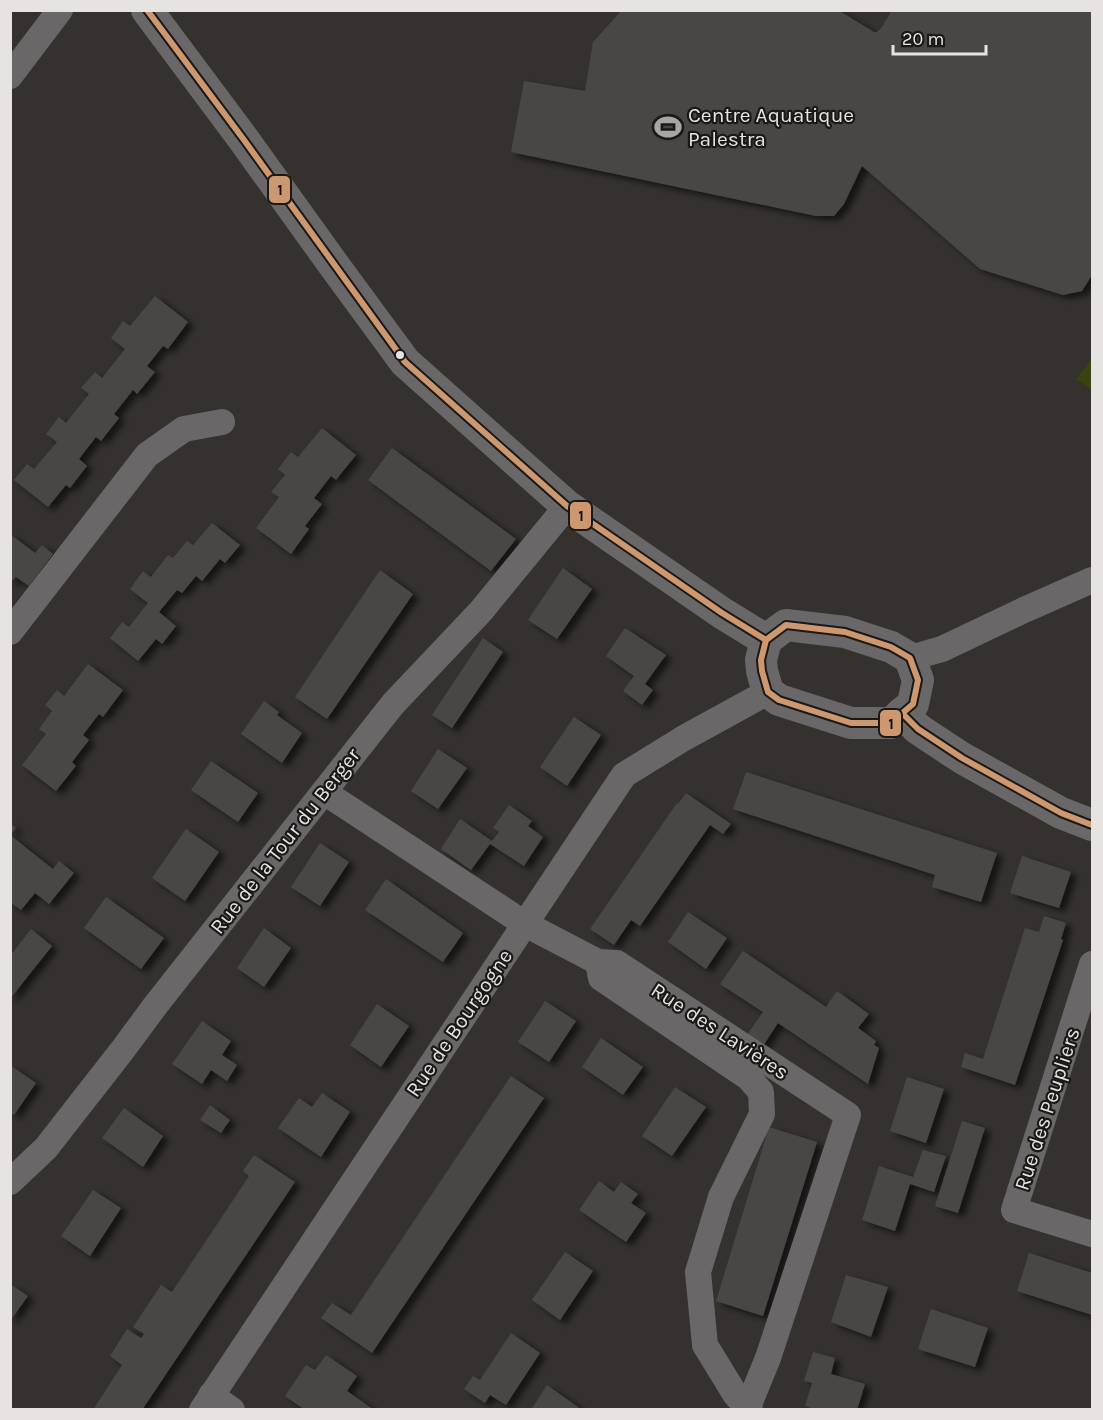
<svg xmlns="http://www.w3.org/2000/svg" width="1103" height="1420" font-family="Karla,sans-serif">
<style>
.green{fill:#39430f}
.building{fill:#494745;filter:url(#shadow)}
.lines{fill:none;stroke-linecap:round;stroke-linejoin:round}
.minor{stroke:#696768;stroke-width:26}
.tertiary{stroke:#696768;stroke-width:32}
.bus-1-casing{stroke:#1b1917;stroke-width:10}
.bus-1{stroke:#cd976f;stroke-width:6}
.bus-dot{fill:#e7e3e1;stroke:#1b1917;stroke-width:2}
.labels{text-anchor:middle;stroke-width:4.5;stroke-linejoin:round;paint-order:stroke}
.poi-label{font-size:21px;fill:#e7e3e1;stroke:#1b1917;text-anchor:start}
.street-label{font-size:21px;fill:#e7e3e1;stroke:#1b1917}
.line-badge{stroke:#1b1917;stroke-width:2}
.pale-badge-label{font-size:16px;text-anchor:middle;font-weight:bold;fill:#111}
</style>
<defs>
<filter id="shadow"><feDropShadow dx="6" dy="4" stdDeviation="3" flood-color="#0009"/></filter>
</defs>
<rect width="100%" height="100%" fill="#34312f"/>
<polygon class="green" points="1092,358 1092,387 1091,389 1076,379"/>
<g class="building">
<polygon points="622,10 838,10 874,32 877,32 882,27 892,10 1092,10 1092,275 1082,291 1063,295 980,269 862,166 844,204 834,216 816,216 511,152 524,81 585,91 593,42"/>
<polygon points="155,296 188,322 168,349 163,346 147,366 155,372 137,394 133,390 114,414 119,418 101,441 96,437 79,459 87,466 70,488 66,485 48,507 14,480 27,464 34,469 57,442 46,434 59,417 66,423 89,394 81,388 95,372 102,378 125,349 111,338 123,321 130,326"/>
<polygon points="322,428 356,455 336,480 331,476 314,498 322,504 305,526 309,529 291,554 256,528 279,497 271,492 285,475 278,469 291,452 298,457"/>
<polygon points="392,448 516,539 491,571 368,480"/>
<polygon points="212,523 240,545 225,563 220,559 202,581 196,576 182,593 177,590 159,612 176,626 162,644 156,639 138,661 110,638 122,622 129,627 148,603 130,589 143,571 151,577 168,555 173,558 187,541 193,545"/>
<polygon points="10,534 35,553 42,545 53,554 29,586 16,577 10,583"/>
<polygon points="563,568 592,589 557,639 528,620"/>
<polygon points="380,570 413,594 327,719 295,697"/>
<polygon points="625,628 666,655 645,684 653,690 642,705 623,691 634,676 606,656"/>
<polygon points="483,638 503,652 452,728 432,715"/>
<polygon points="88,664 123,690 103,717 99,714 83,735 89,740 72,762 76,766 56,791 22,765 46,734 39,729 52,711 45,705 57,690 64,696"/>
<polygon points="264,701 279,712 277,715 302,733 282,763 241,734"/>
<polygon points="574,717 601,735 567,786 540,767"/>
<polygon points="438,749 467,768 438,809 411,791"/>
<polygon points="211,761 258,793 238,822 191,790"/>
<polygon points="746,772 997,853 981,902 932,887 935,875 733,809"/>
<polygon points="686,793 731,824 723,834 710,825 640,926 631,920 614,945 590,929 677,803 678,804"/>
<polygon points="509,805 532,821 528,826 543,837 524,866 490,844 471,870 441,849 460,819 492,841 499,832 493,828"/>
<polygon points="10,823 16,828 10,835"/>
<polygon points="186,829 219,852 185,901 152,878"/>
<polygon points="10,835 53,869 59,861 74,873 49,904 35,893 21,910 10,902"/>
<polygon points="320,843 349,862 320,906 291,887"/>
<polygon points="1022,856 1071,872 1059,908 1010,893"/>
<polygon points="386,879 463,933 443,962 365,910"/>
<polygon points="106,897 164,938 141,969 84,928"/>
<polygon points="688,912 727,938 706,969 668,942"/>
<polygon points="1044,916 1066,923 1061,939 1063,940 1015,1085 961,1067 965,1053 983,1059 1025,928 1039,932"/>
<polygon points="264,928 291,948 264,987 237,968"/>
<polygon points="31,929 52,946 10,999 10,956"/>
<polygon points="743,951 826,1007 837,991 869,1014 858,1028 876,1041 874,1045 879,1048 868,1084 778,1023 763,1046 747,1035 763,1012 720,984"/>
<polygon points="545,1001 576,1021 549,1062 518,1042"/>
<polygon points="377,1004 409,1026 381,1067 350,1045"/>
<polygon points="202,1021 231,1041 222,1055 237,1065 227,1081 211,1070 202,1084 172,1064"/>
<polygon points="601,1038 643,1067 623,1095 582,1067"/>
<polygon points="10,1065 36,1083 14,1115 10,1113"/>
<polygon points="511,1076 544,1098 372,1353 321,1318 332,1303 351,1315"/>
<polygon points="907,1077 944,1089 926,1143 890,1131"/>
<polygon points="675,1087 706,1107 672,1156 642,1136"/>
<polygon points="322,1093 350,1112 321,1157 278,1128 299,1098 312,1107"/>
<polygon points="210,1105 230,1120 221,1133 200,1120"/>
<polygon points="124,1108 163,1136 143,1167 102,1138"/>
<polygon points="962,1121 985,1128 958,1213 935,1206"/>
<polygon points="769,1127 817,1142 763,1316 716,1301"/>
<polygon points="923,1150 946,1156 934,1192 910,1184 895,1231 862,1220 879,1166 913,1177"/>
<polygon points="254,1155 295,1182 142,1410 93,1410 122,1365 110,1356 127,1329 141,1338 144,1334 133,1327 161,1285 172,1292 249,1176 243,1171"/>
<polygon points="599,1181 614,1192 621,1182 638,1194 631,1203 646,1213 626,1242 579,1210"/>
<polygon points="93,1190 121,1208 90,1256 61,1236"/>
<polygon points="565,1252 593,1271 560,1320 532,1300"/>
<polygon points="1029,1253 1092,1273 1092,1315 1017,1291"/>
<polygon points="846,1275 888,1287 871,1337 831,1322"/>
<polygon points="10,1284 28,1296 10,1321"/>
<polygon points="931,1309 988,1328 975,1367 918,1349"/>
<polygon points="511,1333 540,1353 506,1405 490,1395 485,1403 464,1389 473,1376 480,1380"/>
<polygon points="813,1352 835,1358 831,1374 865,1384 857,1410 817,1410 805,1406 812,1383 804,1381"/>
<polygon points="326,1355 357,1376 347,1391 374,1410 305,1410 285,1396 306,1365 315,1370"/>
<polygon points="547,1385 582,1410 531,1410"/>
</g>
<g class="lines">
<g class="minor">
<polyline points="10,76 60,10"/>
<polyline points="10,632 147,455 184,429 222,422"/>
<polyline points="910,658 942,649 1024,610 1092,580"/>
<polyline points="324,792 525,924 598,962 617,963 848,1115 768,1358 748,1407"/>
<polyline points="598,962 601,978 749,1078 761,1092 762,1114 721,1197 698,1272 705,1345 735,1394 750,1410"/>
<polyline points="1092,964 1014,1210 1092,1234"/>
<polyline points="10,1182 46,1148 124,1048 155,1006 393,704 481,611 567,506"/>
<polyline points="211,1395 232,1410"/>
<polyline points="202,1410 624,775 684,738 768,692"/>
</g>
<g class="tertiary">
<polyline points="147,10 244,140 333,264 405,362 567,506 722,613 766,640"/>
<polygon points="786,625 845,632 891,647 910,658 918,680 913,704 891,723 851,723 779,700 768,692 762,671 761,660 766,640"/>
<polyline points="902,713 918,729 962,758 1061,813 1092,825"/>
</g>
<defs>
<g id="bus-1">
<polyline points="147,10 244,140 405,362 567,506 722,613 766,640"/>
<polygon points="786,625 845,632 891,647 910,658 918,680 913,704 891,723 851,723 779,700 768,692 762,671 761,660 766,640"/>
<polyline points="902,713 918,729 962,758 1061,813 1092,825"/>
</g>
</defs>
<use href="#bus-1" class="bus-1-casing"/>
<use href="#bus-1" class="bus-1"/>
</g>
<defs>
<symbol id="stadium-bare" viewBox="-9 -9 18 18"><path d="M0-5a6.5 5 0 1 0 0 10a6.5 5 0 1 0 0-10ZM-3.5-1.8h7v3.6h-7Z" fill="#a8a5a3" stroke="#1b1917" stroke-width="2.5" paint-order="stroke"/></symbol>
</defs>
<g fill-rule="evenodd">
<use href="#stadium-bare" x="649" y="108" width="38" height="38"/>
</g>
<circle class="bus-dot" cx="400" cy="355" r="5"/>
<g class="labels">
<g class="poi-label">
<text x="688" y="122">Centre Aquatique<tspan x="688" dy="24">Palestra</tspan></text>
</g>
<g class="street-label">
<text transform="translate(285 841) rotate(-52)" y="7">Rue de la Tour du Berger</text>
<text transform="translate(459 1023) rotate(-56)" y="7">Rue de Bourgogne</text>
<text transform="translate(720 1031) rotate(33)" y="7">Rue des Lavières</text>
<text transform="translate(1047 1109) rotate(-72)" y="7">Rue des Peupliers</text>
</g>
</g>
<g class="line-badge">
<rect x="268" y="175" width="23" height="29" rx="6" fill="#cd976f"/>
<rect x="569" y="501" width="23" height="29" rx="6" fill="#cd976f"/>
<rect x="879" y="709" width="23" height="28" rx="6" fill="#cd976f"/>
</g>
<g class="pale-badge-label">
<text x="280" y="195">1</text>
<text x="581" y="521">1</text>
<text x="891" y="729">1</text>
</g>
<rect width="1103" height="1420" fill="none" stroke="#e7e3e1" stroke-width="24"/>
<path d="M893 45v9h93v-9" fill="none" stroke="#e7e3e1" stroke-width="3"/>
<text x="902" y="45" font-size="18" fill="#e7e3e1" stroke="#1b1917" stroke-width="4.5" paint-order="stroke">20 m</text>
</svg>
